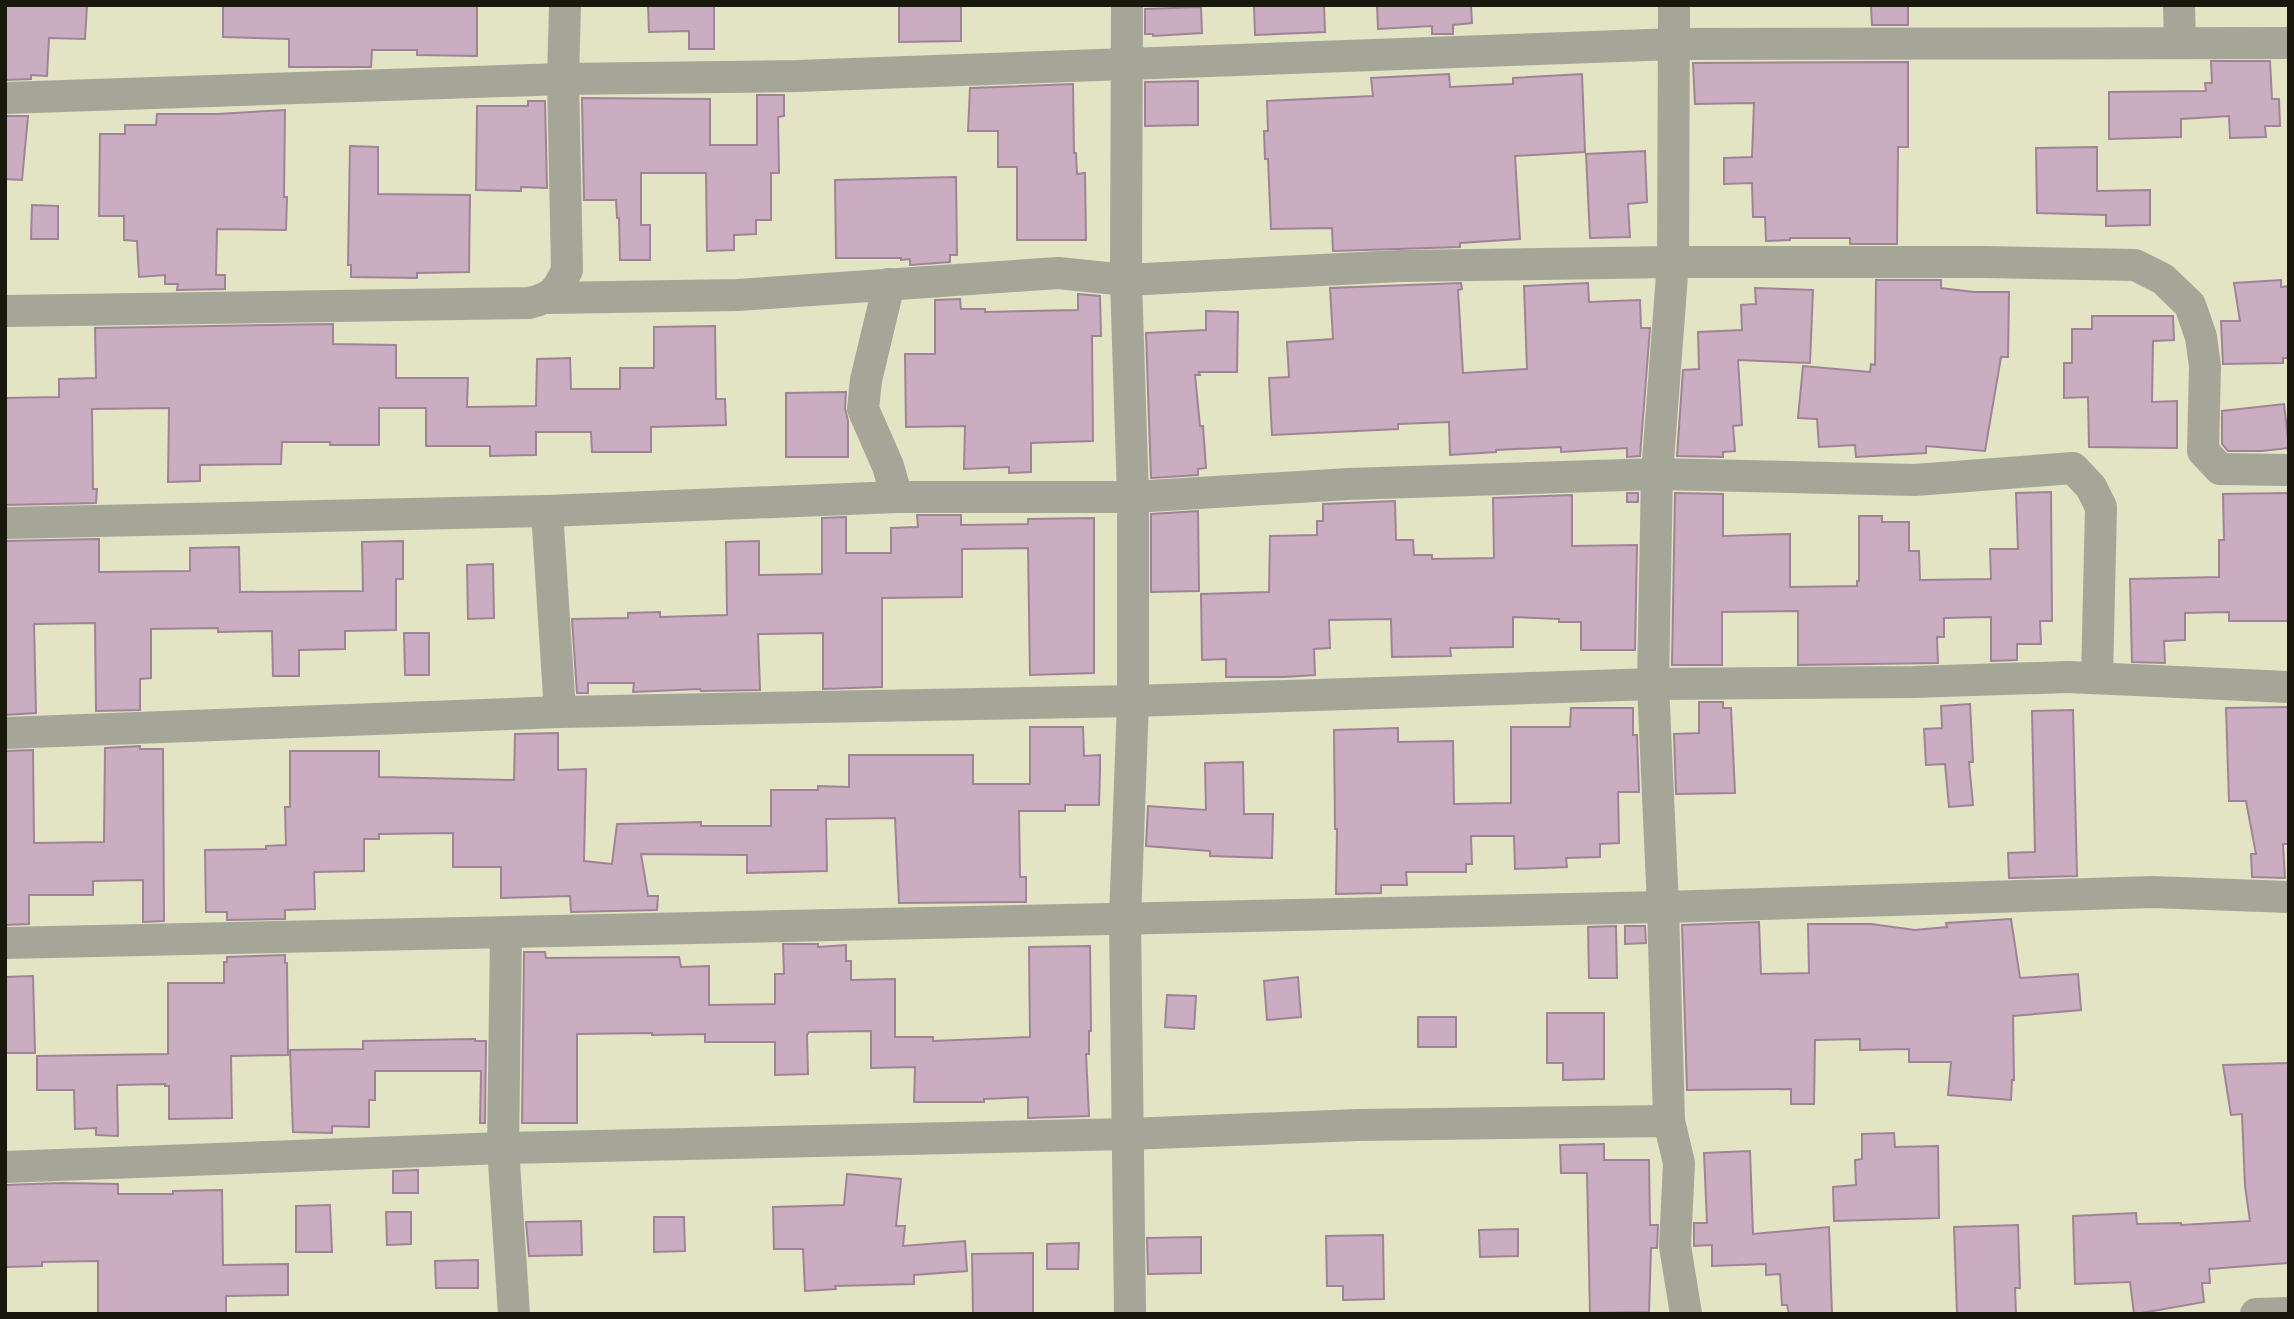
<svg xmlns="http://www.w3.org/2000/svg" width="2294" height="1319" font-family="Figtree,sans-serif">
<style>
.building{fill:#caadc1;stroke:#9f8497;stroke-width:2}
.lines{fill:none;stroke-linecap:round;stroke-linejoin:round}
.minor{stroke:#a5a698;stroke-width:32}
</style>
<rect width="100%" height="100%" fill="#e2e4c3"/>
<g class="building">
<polygon points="5,5 87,5 85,39 49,38 47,76 31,75 31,79 5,80"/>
<polygon points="223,5 477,5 477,56 417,55 417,50 372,50 371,67 289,67 289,39 223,37"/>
<polygon points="648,5 714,5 714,49 689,49 689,31 649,32"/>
<polygon points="899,5 961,5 961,41 899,42"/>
<polygon points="1254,5 1324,5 1325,32 1255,35"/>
<polygon points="1377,5 1471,5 1472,23 1453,25 1453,34 1432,34 1432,26 1378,29"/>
<polygon points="1871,5 1908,5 1908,25 1872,25"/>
<polygon points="1201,7 1202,33 1153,36 1153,34 1145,34 1145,9"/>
<polygon points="2211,61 2270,61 2272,99 2279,99 2280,126 2265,126 2266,137 2230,138 2229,116 2181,119 2181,137 2109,139 2109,92 2206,91 2205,83 2212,83"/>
<polygon points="1908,62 1908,147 1898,147 1897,244 1850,244 1850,238 1790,238 1790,240 1766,241 1765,217 1753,217 1752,183 1724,184 1724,158 1752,157 1754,103 1695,104 1693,63"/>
<polygon points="1449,74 1450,87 1513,84 1513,78 1582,74 1585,152 1515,156 1520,239 1460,243 1460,247 1333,251 1332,228 1271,229 1268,159 1265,159 1264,131 1268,131 1267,101 1373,96 1371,78"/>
<polygon points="1198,81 1198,125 1145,126 1145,82"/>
<polygon points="1073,84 1074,153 1076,153 1077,174 1085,173 1086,240 1017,240 1017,167 998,167 998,131 968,131 970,88"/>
<polygon points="757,95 784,95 784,116 778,117 779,173 771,173 771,220 756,220 756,234 734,235 734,250 707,251 706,173 641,173 641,225 650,225 650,260 620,260 619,218 617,218 616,200 584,200 582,98 710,99 710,145 757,145"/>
<polygon points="528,101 545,101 547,188 521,187 521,191 476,190 477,106 528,106"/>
<polygon points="285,110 284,197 287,197 286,230 217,229 216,275 225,275 225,289 177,290 178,284 165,284 165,275 139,277 137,241 124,240 124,216 99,216 100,134 125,134 125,125 156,125 157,114 217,114"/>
<polygon points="5,116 28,116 22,180 5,179"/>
<polygon points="350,146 378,147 378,194 470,195 469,272 417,273 417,278 351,277 351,265 348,265"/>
<polygon points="2097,147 2097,191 2150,190 2150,225 2106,226 2106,215 2037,213 2036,148"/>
<polygon points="1645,151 1647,202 1628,204 1630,237 1590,238 1586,154"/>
<polygon points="956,177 957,255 950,255 950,262 910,265 910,259 901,260 901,258 836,258 835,180"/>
<polygon points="32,205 58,206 58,239 31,239"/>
<polygon points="1876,280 1941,280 1941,288 1974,292 2009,292 2008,357 2001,357 1985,451 1926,446 1926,453 1856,457 1855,445 1819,447 1817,419 1798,418 1803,366 1870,372 1871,364 1875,365"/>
<polygon points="2281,280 2281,287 2289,286 2289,358 2283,358 2283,363 2223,364 2221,321 2240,321 2234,283"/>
<polygon points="1461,283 1462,289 1458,290 1463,373 1527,369 1524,286 1588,283 1589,302 1640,300 1641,328 1650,328 1640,456 1627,457 1627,448 1561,452 1561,447 1496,450 1496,452 1450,455 1449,422 1398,424 1398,429 1272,435 1269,378 1289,377 1287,342 1333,339 1330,288"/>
<polygon points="1755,288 1813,290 1810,363 1738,360 1742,425 1733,426 1735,451 1723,452 1723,457 1677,456 1683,370 1699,369 1698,332 1742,330 1741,305 1756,304"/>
<polygon points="1078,294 1100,296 1101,336 1092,336 1093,441 1031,443 1031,472 1009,473 1009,467 964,469 965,426 906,427 905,354 935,354 935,300 960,299 961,309 985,309 985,312 1078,310"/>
<polygon points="1206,311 1238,312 1237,372 1199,372 1200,375 1195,375 1200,426 1203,426 1206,468 1198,469 1198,475 1151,478 1146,333 1206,330"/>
<polygon points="2092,316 2173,316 2174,340 2153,341 2152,402 2177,401 2177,448 2089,447 2088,397 2064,398 2064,363 2072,363 2072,329 2092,329"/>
<polygon points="333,324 333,344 396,345 396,378 468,378 467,407 536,406 537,359 570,358 571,389 620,389 620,368 654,368 654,327 715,326 716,399 725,399 726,425 651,427 651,452 592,452 591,432 536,432 536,455 490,456 490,446 426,446 426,408 379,408 379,445 330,445 330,442 282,442 281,464 200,465 200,481 168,482 169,408 92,409 93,489 97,489 96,503 5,505 5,398 59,397 59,379 96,378 95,328"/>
<polygon points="846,392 845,408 848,421 848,457 786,457 786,393"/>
<polygon points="2284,404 2289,448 2262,451 2228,451 2222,444 2222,411"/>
<polygon points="2051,492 2052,621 2040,621 2041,644 2017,644 2017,660 1991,661 1991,617 1944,618 1944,637 1937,637 1938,663 1798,665 1798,611 1722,612 1722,665 1672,665 1675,493 1723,494 1723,536 1790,534 1790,587 1857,586 1857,581 1859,581 1859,516 1882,516 1882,522 1909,522 1909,551 1919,551 1920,580 1991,579 1990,549 2018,549 2016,493"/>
<rect x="1627" y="493" width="11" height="9"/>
<polygon points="2289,493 2288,621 2229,621 2229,612 2185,613 2185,640 2164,641 2165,663 2132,662 2130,579 2219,577 2219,540 2224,540 2223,494"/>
<polygon points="1572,495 1572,546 1637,545 1635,650 1581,650 1581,622 1559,622 1559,619 1513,617 1513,647 1450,648 1451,656 1392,657 1391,619 1329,620 1330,648 1314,649 1315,675 1283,677 1226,677 1226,659 1202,660 1201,594 1269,592 1270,536 1317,535 1317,521 1323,521 1323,504 1395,501 1396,540 1413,540 1414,555 1432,555 1432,559 1494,558 1493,498"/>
<polygon points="1198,511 1199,591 1151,592 1151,514"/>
<polygon points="917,515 961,515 961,525 1028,524 1028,519 1094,518 1094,673 1030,675 1028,548 962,549 962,597 882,598 882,687 823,689 823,633 758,634 760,690 701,691 700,689 633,692 634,683 588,683 588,693 577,693 572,619 628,618 628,613 660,612 660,617 727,615 726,542 759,541 759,575 822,574 822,518 846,517 846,553 891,553 891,528 918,527"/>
<polygon points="99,539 99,572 190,571 190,548 239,547 240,592 363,591 362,542 403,541 403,579 396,579 396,630 345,631 345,649 299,650 299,676 273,676 272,631 218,632 218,628 151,629 151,678 140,679 140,710 96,711 95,623 34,624 36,713 5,715 5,541"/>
<polygon points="493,564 494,618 468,619 467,565"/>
<polygon points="404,633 429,633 429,675 405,675"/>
<polygon points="1699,702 1723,702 1723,708 1731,708 1735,793 1676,794 1674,734 1699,733"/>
<polygon points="1970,704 1973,762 1969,762 1973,805 1949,807 1945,764 1926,765 1924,729 1942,728 1941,706"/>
<polygon points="2289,707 2289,844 2283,844 2285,878 2252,877 2251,854 2256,854 2246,801 2229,801 2226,708"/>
<polygon points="1571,708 1633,708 1633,735 1637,735 1639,792 1618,792 1619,843 1600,844 1600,857 1566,858 1567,867 1515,869 1514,836 1471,836 1472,864 1466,864 1466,872 1406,872 1407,885 1381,885 1381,893 1336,894 1337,829 1335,829 1334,730 1398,728 1398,742 1453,741 1454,804 1511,803 1511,727 1570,727"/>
<polygon points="2073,710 2077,876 2009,878 2008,853 2035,852 2032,711"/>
<polygon points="1030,727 1083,727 1084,756 1100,755 1100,771 1099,805 1065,805 1065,811 1019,811 1020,877 1026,877 1026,902 899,903 895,818 826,819 827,871 747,873 747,855 641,854 648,896 658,896 657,910 571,912 570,896 501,898 501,867 453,867 453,833 379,834 379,839 364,839 364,871 314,872 315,909 285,910 285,919 227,920 227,912 206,912 205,850 266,849 266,846 286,845 285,807 290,807 290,751 379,751 379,777 514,780 515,734 558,733 558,770 586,769 584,861 612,864 617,824 701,822 701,826 771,826 771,790 818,790 818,786 849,787 849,755 973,755 973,784 1030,784"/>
<polygon points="140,746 140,749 163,749 164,921 143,922 143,880 93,881 93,895 29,895 29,924 5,925 5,751 33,750 34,843 104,842 105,748"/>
<polygon points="1243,762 1244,814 1273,814 1272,858 1210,856 1210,851 1146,846 1148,806 1206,810 1205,763"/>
<polygon points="2011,919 2020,978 2078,974 2081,1010 2013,1016 2014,1080 2012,1080 2011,1100 1948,1095 1951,1062 1909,1062 1909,1049 1860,1050 1860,1039 1815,1040 1814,1104 1791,1104 1791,1089 1687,1090 1682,925 1759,922 1761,974 1809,973 1808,924 1871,924 1915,930 1947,927 1946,923"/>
<polygon points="1616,926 1617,978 1589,978 1588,927"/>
<polygon points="1625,926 1645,926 1646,943 1625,944"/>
<polygon points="783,944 818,944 818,947 846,945 846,961 851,961 851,980 895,979 895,1037 933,1037 933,1041 1030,1037 1029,947 1090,946 1091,1031 1089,1031 1089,1054 1086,1054 1089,1116 1028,1118 1028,1097 984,1099 984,1102 914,1102 915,1067 871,1068 871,1031 809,1032 807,1035 808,1074 775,1075 775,1042 705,1042 705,1034 652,1035 652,1033 577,1034 577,1123 522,1123 524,952 545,952 546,958 679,957 681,967 709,966 709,1005 775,1004 775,974 784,974"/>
<polygon points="285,955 285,963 287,963 288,1055 231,1056 232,1118 169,1119 169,1086 165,1086 165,1084 117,1085 118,1136 96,1135 96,1128 75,1129 74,1090 37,1090 37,1056 168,1054 168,983 224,983 224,962 227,962 227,957"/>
<polygon points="33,976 35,1053 5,1053 5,977"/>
<polygon points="1298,977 1301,1017 1267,1020 1264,981"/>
<polygon points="1167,995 1196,996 1194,1029 1165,1027"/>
<polygon points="1547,1013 1604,1013 1604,1079 1563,1080 1563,1063 1547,1063"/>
<rect x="1418" y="1017" width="38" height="30"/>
<polygon points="475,1039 475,1041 486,1041 485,1123 480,1123 481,1071 375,1071 375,1100 369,1100 369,1127 332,1126 332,1133 293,1132 290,1050 363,1049 363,1041"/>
<polygon points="2289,1063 2289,1263 2209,1269 2210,1283 2202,1283 2204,1302 2136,1314 2134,1314 2130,1282 2075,1284 2073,1216 2136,1213 2137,1224 2181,1223 2181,1225 2250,1221 2245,1186 2242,1114 2231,1115 2223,1065"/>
<polygon points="1894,1133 1895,1147 1938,1146 1939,1218 1834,1221 1833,1187 1856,1185 1855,1160 1862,1159 1862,1134"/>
<polygon points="1604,1144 1604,1160 1649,1160 1650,1225 1658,1225 1657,1248 1651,1248 1649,1312 1590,1313 1587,1173 1561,1173 1560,1145"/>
<polygon points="1750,1151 1753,1234 1829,1227 1832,1314 1789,1314 1787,1305 1782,1305 1780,1274 1766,1275 1766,1264 1712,1266 1712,1245 1694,1246 1694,1223 1707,1223 1704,1153"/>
<polygon points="418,1170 418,1193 393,1193 393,1171"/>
<polygon points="847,1174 901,1179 896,1226 905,1226 903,1246 965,1241 967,1271 914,1275 914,1284 835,1286 836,1289 805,1291 803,1249 774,1249 773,1207 844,1205"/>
<polygon points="62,1183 118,1184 118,1194 173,1194 173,1191 222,1190 223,1265 288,1264 288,1295 226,1296 226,1314 98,1314 98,1261 42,1262 42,1266 5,1267 5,1185"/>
<polygon points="330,1205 332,1252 296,1252 296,1206"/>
<polygon points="386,1212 411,1212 411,1244 387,1245"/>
<polygon points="654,1217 684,1217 685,1251 654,1252"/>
<polygon points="581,1221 582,1255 529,1256 526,1222"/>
<polygon points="2018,1225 2020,1288 2015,1288 2016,1314 1957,1314 1954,1227"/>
<polygon points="1518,1229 1518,1256 1480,1257 1479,1230"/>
<polygon points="1383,1235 1384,1299 1343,1300 1343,1286 1327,1286 1326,1236"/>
<polygon points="1201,1237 1201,1273 1148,1274 1147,1238"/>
<polygon points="1079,1243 1078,1269 1047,1269 1047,1244"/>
<polygon points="1033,1253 1033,1314 973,1314 972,1254"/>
<polygon points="478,1260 478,1288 436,1288 435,1261"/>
</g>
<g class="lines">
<g class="minor">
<polyline points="1127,5 1126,280 1133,497 1133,701 1125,919 1130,1314"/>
<polyline points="1674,5 1673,262 1657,474 1653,684 1663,907 1669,1121 1679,1163 1675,1246 1686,1314"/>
<polyline points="2179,5 2180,43"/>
<polyline points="5,98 563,79 797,76 1675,44 2289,43"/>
<polyline points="889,284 866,380 863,409 888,466 897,497"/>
<polyline points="549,298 738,295 1058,273 1126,280 1399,266 1673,262 1984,262 2135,265 2163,279 2190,305 2201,337 2205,366 2203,451 2220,469 2289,470"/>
<path d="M 5,311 L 529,303 C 553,297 557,292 567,270 L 563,79 L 565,5"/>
<polyline points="547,511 560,712"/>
<polyline points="5,523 547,511 897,497 1133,497 1348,484 1657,474 1915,480 2073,468 2091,487 2101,507 2097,678"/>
<polyline points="5,733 560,712 1133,701 1653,684 1913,682 2068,677 2289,687"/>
<polyline points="506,933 503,1148 514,1314"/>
<polyline points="5,943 1663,907 2152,892 2289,897"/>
<polyline points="5,1167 503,1148 1128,1134 1358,1125 1669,1121"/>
<polyline points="2256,1314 2289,1313"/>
</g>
</g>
<rect width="2294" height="1319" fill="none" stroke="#18180d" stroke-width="14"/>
</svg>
